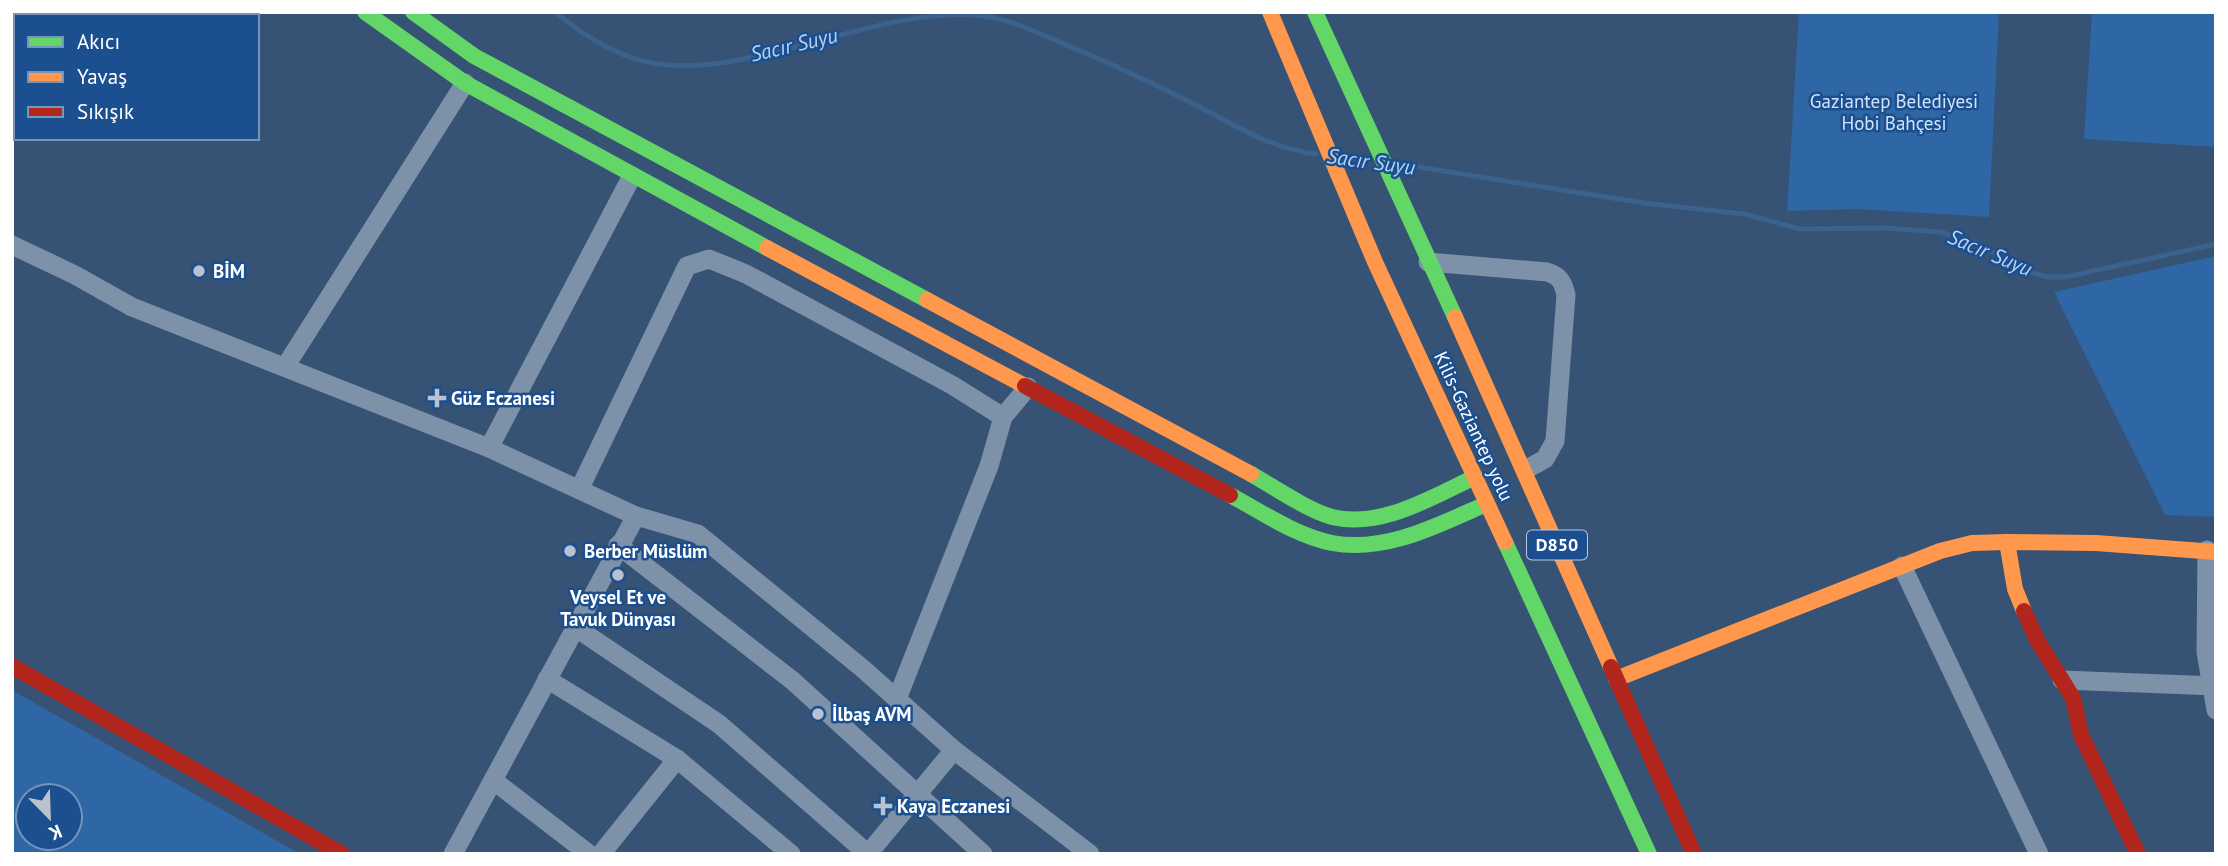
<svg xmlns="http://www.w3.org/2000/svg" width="2228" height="866" font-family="'PT Sans',sans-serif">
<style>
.green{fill:#2f66a5;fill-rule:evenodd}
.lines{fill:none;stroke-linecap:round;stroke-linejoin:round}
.stream{stroke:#3b618d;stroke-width:5}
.street{stroke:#7d92a8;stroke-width:19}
.fast{stroke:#63d668;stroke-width:16}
.slow{stroke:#ff974d;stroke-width:16}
.jam{stroke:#b3261e;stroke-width:16}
.poi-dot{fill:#b9c2ce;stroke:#1b4f8f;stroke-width:2.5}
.labels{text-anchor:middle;stroke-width:5;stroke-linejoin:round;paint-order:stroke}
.shield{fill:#1b4f8f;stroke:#bbcadd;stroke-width:2}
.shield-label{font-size:18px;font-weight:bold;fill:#fff}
.park-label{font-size:19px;fill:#cfe3fa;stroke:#1b4f8f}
.poi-label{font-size:19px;font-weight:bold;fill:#fff;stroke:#1b4f8f;text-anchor:start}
.street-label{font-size:19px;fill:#fff;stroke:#1b4f8f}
.water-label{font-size:21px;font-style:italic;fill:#b5d3f5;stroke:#1b4f8f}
</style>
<rect width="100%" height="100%" fill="#365274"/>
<g class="green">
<polygon points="1799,12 1999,12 1989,217 1857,209 1787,211"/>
<polygon points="2092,12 2216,12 2216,147 2084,139"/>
<polygon points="2216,256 2216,517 2165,515 2054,292"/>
<path d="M 12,690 L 300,854 L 12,854 ZM 70,796 L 70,838 L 28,838 L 28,796 Z"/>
</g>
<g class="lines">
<g class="stream">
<path d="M 555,12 C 578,31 603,48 632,58 C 731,91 867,7 975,15 C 1004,17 1029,29 1055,40 C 1101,59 1146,80 1190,102 C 1231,123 1270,149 1316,154"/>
<polyline points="1343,157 1369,160"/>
<polyline points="1399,164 1644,203 1744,214 1800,229 1886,228 1940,232 1975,242 2023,270 2047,277 2066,277 2216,244"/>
</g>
<g class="street">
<polyline points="12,245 75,275 132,307 489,448 636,516 698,534 862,668 954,750 1090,854"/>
<path d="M 1428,262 L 1547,272 C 1560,276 1563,282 1566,295 L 1555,441 L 1545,459 L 1525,470"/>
<polyline points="285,367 465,83"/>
<polyline points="489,448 632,176"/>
<polyline points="580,488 687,266 709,259 746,274 952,385 1003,417"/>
<polyline points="618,545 793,681 983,854"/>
<polyline points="2207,550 2206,652 2216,710"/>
<polyline points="1902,566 2039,854"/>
<polyline points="575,627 719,724 868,854"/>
<polyline points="547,679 677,759 791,854"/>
<polyline points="2062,680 2216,686"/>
<polyline points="897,699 989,466 1003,417 1028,387"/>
<polyline points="494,781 589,854"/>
<polyline points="453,854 636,516"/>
<polyline points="601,854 677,759"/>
<polyline points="868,854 954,750"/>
</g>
<g class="fast">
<polyline points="365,12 465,83 767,248"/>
<polyline points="413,12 474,56 927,300"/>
<polyline points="1315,12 1455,317"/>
<path d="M 1251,474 C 1274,487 1307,510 1332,517 C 1381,529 1432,497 1475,477"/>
<path d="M 1230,495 C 1262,512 1296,536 1332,543 C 1386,553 1438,525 1486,504"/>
<polyline points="1505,542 1649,854"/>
</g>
<g class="slow">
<polyline points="1270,12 1375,262 1505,542"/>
<polyline points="767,248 1025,386"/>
<polyline points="927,300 1251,474"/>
<polyline points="1455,317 1611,667"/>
<polyline points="2024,611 2015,589 2007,542 2096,543 2216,552"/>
<polyline points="1616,679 1940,551 1972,543 2007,542"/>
</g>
<g class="jam">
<polyline points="1025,386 1230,495"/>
<polyline points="2024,611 2037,640 2073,698 2081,735 2138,854"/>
<polyline points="12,666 342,854"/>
<polyline points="1611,667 1694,854"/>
</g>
</g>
<g class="poi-dot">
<circle cx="199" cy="271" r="7"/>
<path d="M433.5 387.5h7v7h7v7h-7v7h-7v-7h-7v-7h7z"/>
<circle cx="570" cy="551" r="7"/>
<circle cx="618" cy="575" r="7"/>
<circle cx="818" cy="714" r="7"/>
<path d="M879.5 795.5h7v7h7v7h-7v7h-7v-7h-7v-7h7z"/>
</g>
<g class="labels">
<rect class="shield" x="1527" y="530.5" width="60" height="29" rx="5"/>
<g class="shield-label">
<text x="1557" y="551">D850</text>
</g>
<g class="park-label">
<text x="1894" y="108">Gaziantep Belediyesi<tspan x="1894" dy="22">Hobi Bahçesi</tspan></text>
</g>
<g class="poi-label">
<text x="213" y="278">BİM</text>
<text x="451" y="405">Güz Eczanesi</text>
<text x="584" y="558">Berber Müslüm</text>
<text x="618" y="604" text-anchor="middle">Veysel Et ve<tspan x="618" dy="22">Tavuk Dünyası</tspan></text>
<text x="832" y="721">İlbaş AVM</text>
<text x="897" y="813">Kaya Eczanesi</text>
</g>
<g class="street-label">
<text transform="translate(1474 426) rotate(65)" y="7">Kilis-Gaziantep yolu</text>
</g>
<g class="water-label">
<text transform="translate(794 45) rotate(-13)" y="7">Sacır Suyu</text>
<text transform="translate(1371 162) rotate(8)" y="7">Sacır Suyu</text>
<text transform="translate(1990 253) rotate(23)" y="7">Sacır Suyu</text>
</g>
</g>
<rect width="2228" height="866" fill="none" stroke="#ffffff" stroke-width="28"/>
<rect x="14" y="14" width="245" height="126" fill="#1b4f8f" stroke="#7695bc" stroke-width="2"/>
<rect x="28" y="37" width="35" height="10" fill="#63d668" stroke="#7695bc" stroke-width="2"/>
<text x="77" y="49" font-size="21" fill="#ffffff">Akıcı</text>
<rect x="28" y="72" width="35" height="10" fill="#ff974d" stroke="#7695bc" stroke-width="2"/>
<text x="77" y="84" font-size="21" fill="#ffffff">Yavaş</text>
<rect x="28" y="107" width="35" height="10" fill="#b3261e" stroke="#7695bc" stroke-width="2"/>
<text x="77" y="119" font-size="21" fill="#ffffff">Sıkışık</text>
<g transform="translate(49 817) rotate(157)"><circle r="33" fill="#1b4f8f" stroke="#7695bc" stroke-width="2"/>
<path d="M0-5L12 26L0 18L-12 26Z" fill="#b9c2ce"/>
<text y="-10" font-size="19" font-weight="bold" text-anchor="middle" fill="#ffffff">K</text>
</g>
</svg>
